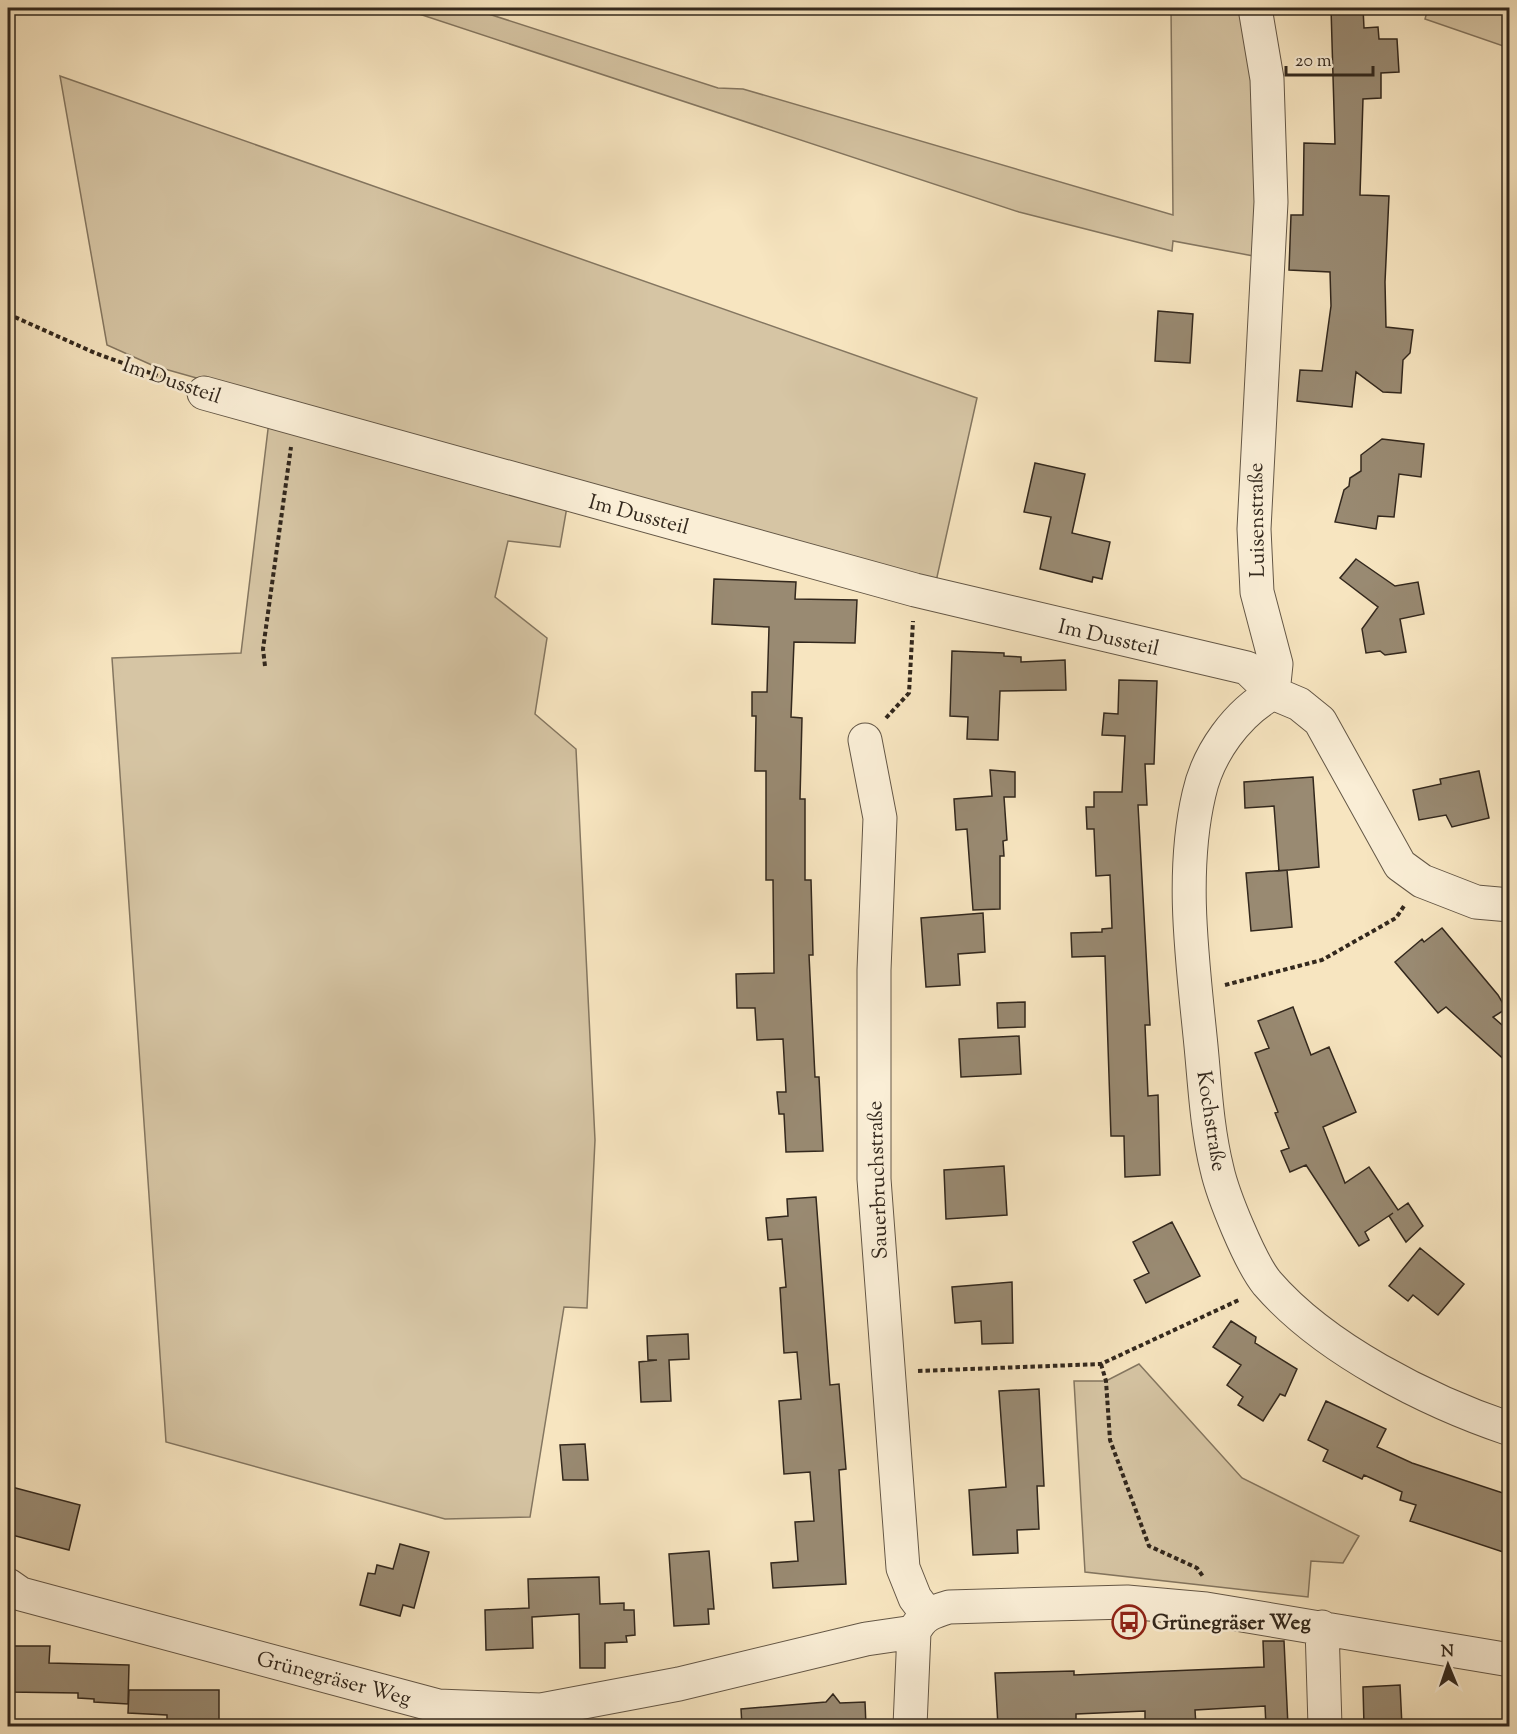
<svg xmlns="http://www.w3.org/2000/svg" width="1517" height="1734" font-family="'Sorts Mill Goudy',serif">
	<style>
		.green { fill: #d6c5a4; stroke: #847660; stroke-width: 1.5 }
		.building { fill: #998a72; stroke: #33281d; stroke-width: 1.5 }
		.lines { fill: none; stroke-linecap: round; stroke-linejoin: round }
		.minor-casing { stroke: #645746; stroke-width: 35 }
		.path { stroke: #33281d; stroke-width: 4; stroke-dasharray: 4.5 3; stroke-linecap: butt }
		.minor { stroke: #faeed6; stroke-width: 33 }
		.labels { text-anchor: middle; stroke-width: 5; stroke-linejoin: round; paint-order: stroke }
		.street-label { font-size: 21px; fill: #33281d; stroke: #faeed6 }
		.poi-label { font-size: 21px; font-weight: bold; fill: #33281d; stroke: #faeed6; text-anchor: start }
	</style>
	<rect width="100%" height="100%" fill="#f7e5c0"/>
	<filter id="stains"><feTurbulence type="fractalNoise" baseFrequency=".00333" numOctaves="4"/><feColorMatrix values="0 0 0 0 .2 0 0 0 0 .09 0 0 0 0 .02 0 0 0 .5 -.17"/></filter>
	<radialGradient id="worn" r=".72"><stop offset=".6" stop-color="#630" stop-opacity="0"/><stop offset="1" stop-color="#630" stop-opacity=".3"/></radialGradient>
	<!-- green -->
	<path class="green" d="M 414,8 L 470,8 L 718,88 L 743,89 L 1173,215 L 1171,8 L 1242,8 L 1256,78 L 1259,257 L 1173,241 L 1172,251 L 1019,212 L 413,12 Z
		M 1428,8 L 1509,8 L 1509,48 L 1425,19 Z
		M 60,76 L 977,398 L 935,586 L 154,366 L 107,345 Z
		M 269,421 L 568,501 L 560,547 L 508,541 L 495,597 L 547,638 L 535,714 L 576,749 L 595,1140 L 587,1308 L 564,1307 L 530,1517 L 445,1519 L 166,1442 L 112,658 L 241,653 Z
		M 1139,1364 L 1242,1478 L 1359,1536 L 1343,1563 L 1311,1561 L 1308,1597 L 1085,1572 L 1074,1381 L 1106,1381 Z"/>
	<!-- building -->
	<path class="building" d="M 1331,8 L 1363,8 L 1364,28 L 1378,27 L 1379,39 L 1397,39 L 1399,72 L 1381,73 L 1381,98 L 1363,99 L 1360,195 L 1389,196 L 1385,282 L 1386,327 L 1413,330 L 1410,353 L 1403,360 L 1401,393 L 1383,392 L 1356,372 L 1352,407 L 1297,401 L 1300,370 L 1322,371 L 1331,306 L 1330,272 L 1289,270 L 1291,215 L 1303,215 L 1304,143 L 1335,144 Z
		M 1158,311 L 1193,314 L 1190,363 L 1155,361 Z
		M 1382,439 L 1424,444 L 1421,477 L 1399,474 L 1394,517 L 1378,516 L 1376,529 L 1335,522 L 1344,490 L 1349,486 L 1350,478 L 1361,471 L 1361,455 Z
		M 1035,463 L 1085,474 L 1072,533 L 1110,542 L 1102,579 L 1093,577 L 1092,582 L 1040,569 L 1051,517 L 1024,512 Z
		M 1356,559 L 1395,586 L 1418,582 L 1424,614 L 1400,619 L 1406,652 L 1385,655 L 1380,651 L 1366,653 L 1362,629 L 1378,607 L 1340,578 Z
		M 714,579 L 796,582 L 795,599 L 857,600 L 855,643 L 794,642 L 791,717 L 802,718 L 800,799 L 805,799 L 805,880 L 811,880 L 813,955 L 809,955 L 815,1077 L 819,1077 L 823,1151 L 786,1152 L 784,1114 L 779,1114 L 777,1092 L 786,1092 L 783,1039 L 757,1040 L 755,1008 L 737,1008 L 736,974 L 774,973 L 773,880 L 766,880 L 766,771 L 755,771 L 756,716 L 752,716 L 752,692 L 767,692 L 769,627 L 712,624 Z
		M 952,651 L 1004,653 L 1004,656 L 1021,657 L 1021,662 L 1065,660 L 1066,690 L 1000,691 L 998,740 L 967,739 L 968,717 L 950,716 Z
		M 1119,680 L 1157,681 L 1154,764 L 1145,764 L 1147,805 L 1138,805 L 1150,1025 L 1145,1025 L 1148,1096 L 1158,1095 L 1160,1175 L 1125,1177 L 1124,1136 L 1111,1136 L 1105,956 L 1072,957 L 1071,933 L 1102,932 L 1102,929 L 1112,928 L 1110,875 L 1096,876 L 1094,829 L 1087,829 L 1086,807 L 1094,807 L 1094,792 L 1122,792 L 1125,736 L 1102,735 L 1104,713 L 1118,714 Z
		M 990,770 L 1015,772 L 1015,797 L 1004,797 L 1007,840 L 1003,841 L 1004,856 L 1000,856 L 1000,909 L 973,910 L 967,829 L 956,830 L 954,799 L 992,796 Z
		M 1479,771 L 1489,818 L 1452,827 L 1446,815 L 1419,820 L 1413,790 L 1441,784 L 1440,779 Z
		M 1313,777 L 1319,867 L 1279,871 L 1274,806 L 1245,808 L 1244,782 Z
		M 1287,870 L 1292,927 L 1251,931 L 1246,873 Z
		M 983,913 L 985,952 L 958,954 L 960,985 L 926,987 L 921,918 Z
		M 1442,928 L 1498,995 L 1506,1009 L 1493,1017 L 1509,1031 L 1509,1064 L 1446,1007 L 1438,1013 L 1395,962 L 1422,939 L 1424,942 Z
		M 1025,1002 L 1025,1027 L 998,1028 L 997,1003 Z
		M 1293,1007 L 1311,1055 L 1329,1047 L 1356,1112 L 1323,1127 L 1345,1183 L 1369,1167 L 1398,1210 L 1408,1203 L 1423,1226 L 1406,1242 L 1389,1216 L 1393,1213 L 1365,1232 L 1369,1240 L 1359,1246 L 1306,1165 L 1290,1172 L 1281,1151 L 1289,1148 L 1275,1113 L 1278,1112 L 1255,1053 L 1269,1048 L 1258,1021 Z
		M 1019,1036 L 1021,1074 L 961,1077 L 959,1039 Z
		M 1004,1166 L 1007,1215 L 946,1219 L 944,1170 Z
		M 816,1197 L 830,1385 L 839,1384 L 846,1469 L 839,1470 L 846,1584 L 773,1588 L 771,1563 L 798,1561 L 795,1522 L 814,1521 L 810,1472 L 784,1474 L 779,1401 L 801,1399 L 797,1352 L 784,1353 L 780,1288 L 786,1287 L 782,1239 L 768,1240 L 766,1218 L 788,1216 L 787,1199 Z
		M 1172,1222 L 1200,1276 L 1146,1303 L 1134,1280 L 1149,1273 L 1133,1242 Z
		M 1420,1248 L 1464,1284 L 1438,1315 L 1413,1295 L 1408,1301 L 1389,1286 Z
		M 1012,1282 L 1013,1343 L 982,1344 L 981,1321 L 955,1323 L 952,1287 Z
		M 1231,1321 L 1256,1337 L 1255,1343 L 1297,1369 L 1285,1396 L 1280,1394 L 1263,1421 L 1238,1405 L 1243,1397 L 1227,1385 L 1241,1365 L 1213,1347 Z
		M 688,1334 L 689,1359 L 669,1360 L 671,1401 L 641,1402 L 639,1362 L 657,1360 L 648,1360 L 647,1336 Z
		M 1039,1389 L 1044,1486 L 1037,1486 L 1039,1529 L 1017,1530 L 1018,1553 L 973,1555 L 969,1490 L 1006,1487 L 999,1391 Z
		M 1326,1401 L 1386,1429 L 1377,1447 L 1412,1463 L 1509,1495 L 1509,1554 L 1410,1521 L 1416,1505 L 1400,1500 L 1402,1492 L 1364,1475 L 1362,1479 L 1323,1461 L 1328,1450 L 1308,1440 Z
		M 585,1444 L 588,1480 L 563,1480 L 560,1445 Z
		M 8,1486 L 80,1505 L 69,1550 L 8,1534 Z
		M 400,1544 L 429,1552 L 414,1608 L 403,1605 L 400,1616 L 360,1605 L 368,1573 L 375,1574 L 377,1565 L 393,1569 Z
		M 709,1551 L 714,1609 L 708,1609 L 709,1624 L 674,1626 L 669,1554 Z
		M 599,1577 L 600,1604 L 624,1603 L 624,1610 L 634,1610 L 635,1635 L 626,1636 L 627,1642 L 605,1643 L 605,1668 L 580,1668 L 579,1614 L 532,1617 L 533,1648 L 486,1650 L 485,1610 L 529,1608 L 528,1579 Z
		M 1263,1641 L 1284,1641 L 1288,1726 L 1266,1726 L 1265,1706 L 1195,1710 L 1196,1726 L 1145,1726 L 1145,1711 L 1076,1714 L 1076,1726 L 998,1726 L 995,1673 L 1074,1671 L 1074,1675 L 1264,1667 Z
		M 8,1646 L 50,1646 L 49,1663 L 129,1665 L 128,1704 L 94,1702 L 94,1699 L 78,1698 L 78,1693 L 8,1692 Z
		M 1400,1685 L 1402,1726 L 1364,1726 L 1363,1687 Z
		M 129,1690 L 219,1690 L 219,1726 L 167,1726 L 167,1715 L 128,1713 Z
		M 833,1694 L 840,1703 L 865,1702 L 866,1726 L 742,1726 L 741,1709 L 826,1702 Z"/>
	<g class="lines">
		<defs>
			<path id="minor" d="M 1255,8 L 1267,79 L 1271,202 L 1254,529 L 1257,592 L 1276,664 L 1273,693
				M 204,393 L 915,590 L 1247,668 L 1273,693 L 1299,704 L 1320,721 L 1400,865 L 1422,881 L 1476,902 L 1510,905
				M 1273,693 C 1237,713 1208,753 1199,794 C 1180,875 1193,964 1201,1046 C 1205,1087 1207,1129 1217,1169 C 1223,1196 1250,1262 1267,1283 C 1324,1349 1427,1401 1510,1429
				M 865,740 L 880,818 L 874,970 L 874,1179 L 903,1568 L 915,1598 L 927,1614
				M 8,1585 L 21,1594 L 438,1706 L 541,1710 L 679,1684 L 866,1639 L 914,1632
				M 1322,1627 L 1325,1726
				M 910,1726 L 914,1632 C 922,1615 932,1612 949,1607 L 1127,1602 L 1206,1609 L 1510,1660"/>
		</defs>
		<!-- minor casing -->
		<use href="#minor" class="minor-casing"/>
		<!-- path -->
		<path class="path" d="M 8,314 L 95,353 L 175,382
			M 265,666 L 263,649 L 291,447
			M 886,718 L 909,693 L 913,621
			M 1225,985 L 1322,960 L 1396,918 L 1404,906
			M 1101,1364 L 1106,1381 L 1110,1440 L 1149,1546 L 1197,1568 L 1204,1578
			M 918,1371 L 1101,1364 L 1241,1299"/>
		<!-- minor -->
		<use href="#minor" class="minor"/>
	</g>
	<!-- icons -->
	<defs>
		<symbol id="bus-ring" viewBox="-11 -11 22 22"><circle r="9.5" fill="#faeed6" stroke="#8f2418" stroke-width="1.5"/><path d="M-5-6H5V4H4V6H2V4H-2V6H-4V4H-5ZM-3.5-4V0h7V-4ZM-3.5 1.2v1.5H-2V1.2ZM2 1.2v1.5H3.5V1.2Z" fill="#8f2418"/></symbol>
	</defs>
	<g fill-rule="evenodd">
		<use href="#bus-ring" x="1110" y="1603" width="38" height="38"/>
	</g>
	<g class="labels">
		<!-- street labels -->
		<g class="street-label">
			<text transform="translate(172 380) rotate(19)" y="7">Im Dussteil</text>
			<text transform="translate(639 514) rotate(15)" y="7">Im Dussteil</text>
			<text transform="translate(1256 520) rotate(-91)" y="7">Luisenstraße</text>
			<text transform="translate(1109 637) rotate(13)" y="7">Im Dussteil</text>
			<text transform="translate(1212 1121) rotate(81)" y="7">Kochstraße</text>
			<text transform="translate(877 1180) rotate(-92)" y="7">Sauerbruchstraße</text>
			<text transform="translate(334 1678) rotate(15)" y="7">Grünegräser Weg</text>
		</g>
		<!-- poi labels -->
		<g class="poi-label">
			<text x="1152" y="1629">Grünegräser Weg</text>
		</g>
	</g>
	<!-- margin -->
	<rect width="1517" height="1734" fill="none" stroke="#f7e5c0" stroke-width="30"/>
	<rect x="9" y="9" width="1499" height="1716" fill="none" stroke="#33281d" stroke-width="3"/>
	<rect x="15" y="15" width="1487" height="1704" fill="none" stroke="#33281d" stroke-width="1.5"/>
	<!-- north arrow -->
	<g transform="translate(1448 1665) rotate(358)" stroke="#faeed6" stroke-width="4.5" paint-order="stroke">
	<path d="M0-4.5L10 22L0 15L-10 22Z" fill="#33281d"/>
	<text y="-9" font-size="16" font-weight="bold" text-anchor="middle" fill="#33281d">N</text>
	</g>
	<!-- scale -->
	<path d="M1286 66v9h87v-9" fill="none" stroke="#33281d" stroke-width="3"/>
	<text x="1295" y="66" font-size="18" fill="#33281d" stroke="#faeed6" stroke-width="4.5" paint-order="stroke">20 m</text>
	<rect width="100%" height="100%" filter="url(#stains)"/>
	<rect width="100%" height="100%" fill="url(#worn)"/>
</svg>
